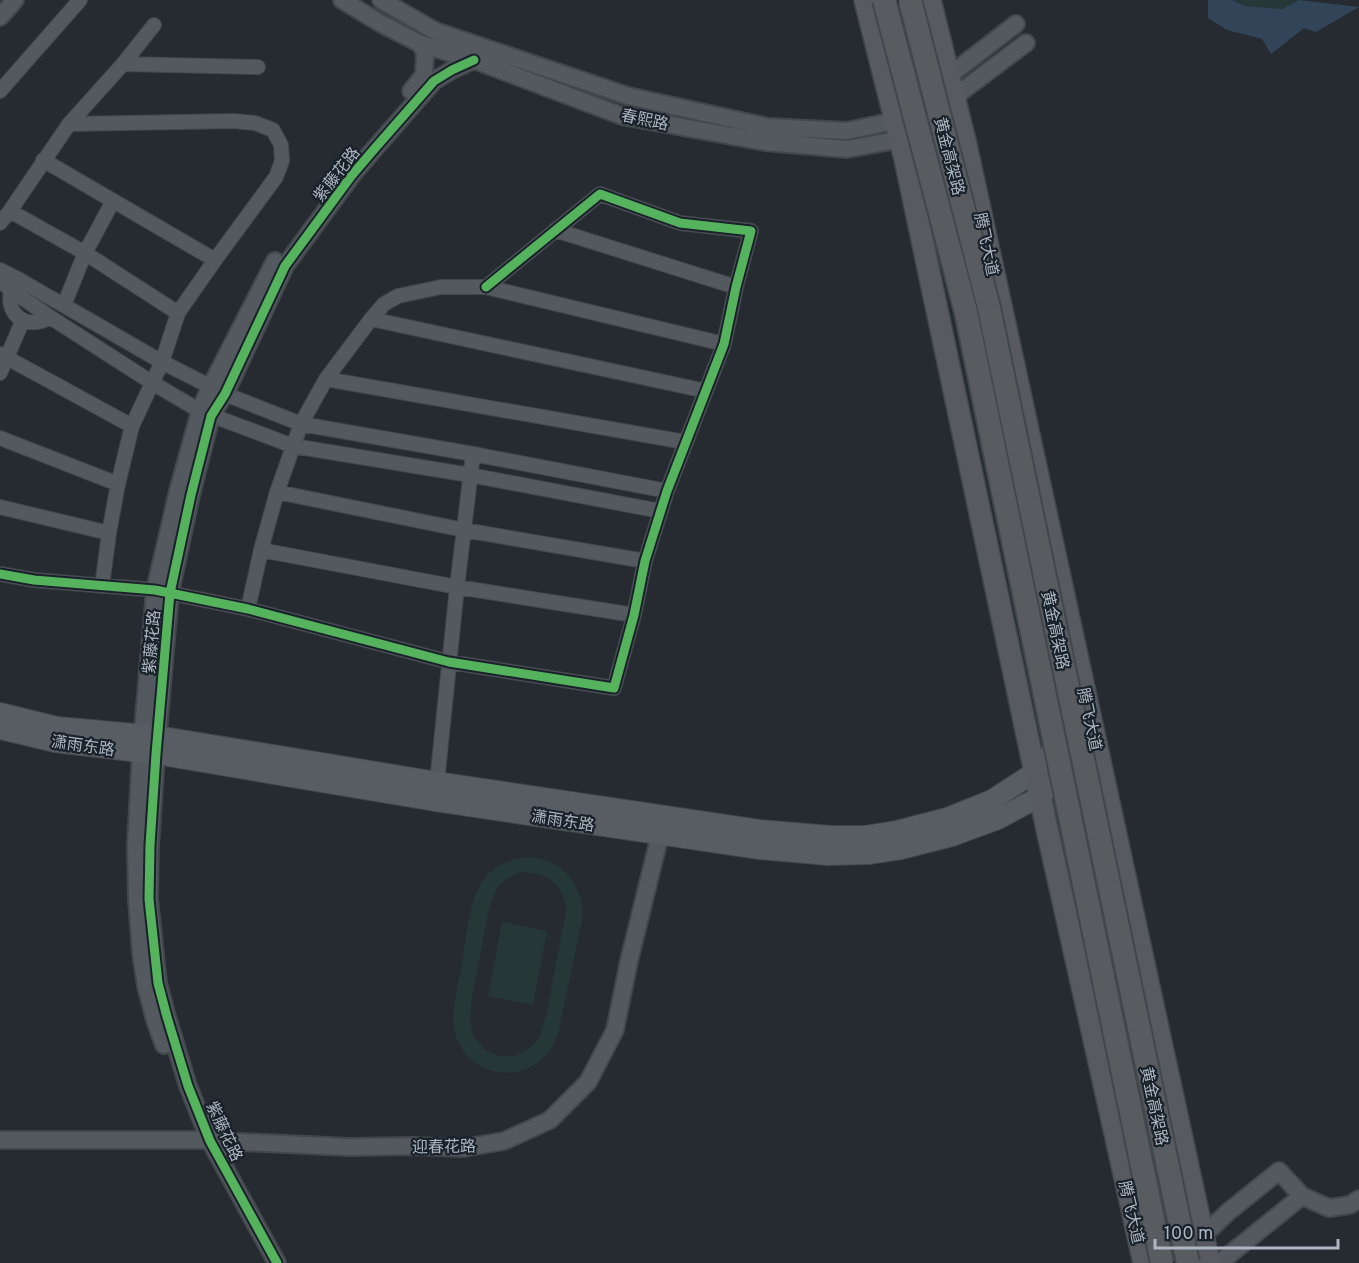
<svg xmlns="http://www.w3.org/2000/svg" width="1359" height="1263" font-family="Overpass,'Noto Sans SC',sans-serif">
	<style>
		.green { fill: #253737; fill-rule: evenodd }
		.water { fill: #324558 }
		.lines { fill: none; stroke-linecap: round; stroke-linejoin: round }
		.minor-casing { stroke: #42474b; stroke-width: 16 }
		.tertiary-casing { stroke: #42474b; stroke-width: 20 }
		.secondary-casing { stroke: #42474b; stroke-width: 22 }
		.primary-casing { stroke: #41474d; stroke-width: 24 }
		.minor { stroke: #54585f; stroke-width: 14 }
		.tertiary { stroke: #54585f; stroke-width: 16 }
		.secondary { stroke: #585d64; stroke-width: 20 }
		.primary { stroke: #575b61; stroke-width: 21 }
		.trunk-bridge-casing { stroke: #41474c; stroke-width: 26; stroke-linecap: butt }
		.trunk-bridge { stroke: #585c60; stroke-width: 22 }
		.cycleway-casing { stroke: #19212a; stroke-width: 13 }
		.cycleway { stroke: #56b35d; stroke-width: 9 }
		.labels { text-anchor: middle; stroke-width: 4.5; stroke-linejoin: round; paint-order: stroke }
		.street-label { font-size: 16px; fill: #adb7c3; stroke: #19212a }
	</style>
	<rect width="100%" height="100%" fill="#252b30"/>
	<!-- green -->
	<path class="green" d="M 1232,0 L 1299,0 L 1282,9 L 1245,6 Z
		M 528,857 C 564,859 585,885 582,921 L 558,1034 C 554,1043 551,1051 544,1057 C 517,1084 470,1075 457,1039 C 454,1032 453,1025 453,1017 C 454,999 459,980 462,963 C 466,940 469,902 481,883 C 492,866 509,859 528,857 ZM 523,872 C 547,872 565,886 566,911 L 546,1016 L 539,1038 L 529,1049 L 515,1056 L 500,1056 L 485,1050 L 474,1037 L 470,1022 L 471,1004 L 488,913 L 493,897 L 501,883 L 515,874 Z
		M 502,922 L 547,931 L 533,1005 L 488,996 Z"/>
	<!-- water -->
	<path class="water" d="M 1208,0 L 1232,0 L 1245,6 L 1282,9 L 1299,0 L 1359,7 L 1316,32 L 1304,28 L 1271,54 L 1262,39 L 1227,30 L 1208,18 Z"/>
	<g class="lines">
		<defs>
			<path id="minor" d="M 123,64 L 258,67
				M 0,91 L 80,0
				M 69,124 L 234,121 L 255,123 L 273,130 L 281,145 L 282,161 L 276,177 L 215,260 L 178,313 L 162,362 L 132,426 L 118,484 L 109,533 L 102,586
				M 43,160 L 215,260
				M 10,211 L 85,253 L 178,313
				M 0,223 L 10,211 L 69,124 L 123,64 L 154,25
				M 555,230 L 736,287
				M 0,270 L 18,279 L 162,362 L 225,394 L 301,424 L 473,454 L 667,491
				M 0,281 L 11,290 L 50,317 L 151,382 L 200,411 L 293,446 L 470,475 L 660,511
				M 11,290 C 5,316 28,331 50,317
				M 64,305 L 85,253 L 113,201
				M 371,319 L 706,391
				M 0,354 L 132,426
				M 0,373 L 23,320
				M 326,379 L 685,442
				M 0,438 L 118,484
				M 277,492 L 464,530 L 645,561
				M 0,507 L 109,533
				M 261,550 L 457,587 L 634,615
				M 0,574 L 34,580 L 155,590 L 248,609 L 449,662 L 614,688 L 634,615 L 645,561 L 667,491 L 724,344 L 736,287 L 751,231 L 680,223 L 600,194 L 486,287
				M 248,609 L 261,550 L 277,492 L 301,424 L 326,379 L 371,319 L 384,304 L 398,296 L 441,287 L 486,287 L 724,344
				M 437,782 L 457,587 L 473,454"/>
			<path id="tertiary" d="M 342,0 L 380,23 L 421,44 L 474,60 L 622,116 L 765,142 L 847,149 L 897,140 L 1026,43
				M 381,0 L 435,31 L 628,96 L 768,127 L 847,131 L 889,122 L 1016,24
				M 0,17 L 15,0
				M 411,91 L 424,75 L 425,54 L 421,44
				M 164,1045 L 155,1020 L 146,986 L 141,953 L 137,899 L 136,844 L 141,753 L 155,590 L 178,491 L 200,411 L 210,388 L 275,261
				M 0,1140 L 199,1140 L 349,1147 L 414,1146 L 463,1148 L 504,1141 L 550,1120 L 588,1082 L 615,1030 L 629,961 L 660,835 L 661,822
				M 1203,1236 L 1228,1212 L 1279,1171 L 1302,1196 L 1329,1208 L 1350,1205 L 1359,1199
				M 277,1263 L 210,1141 L 188,1086 L 167,1017 L 158,983 L 149,899 L 150,845 L 156,754 L 170,593 L 191,495 L 211,416 L 225,394 L 285,266 L 352,175 L 376,147 L 434,81 L 452,70 L 474,60
				M 1219,1263 L 1302,1196"/>
			<path id="secondary" d="M 0,713 L 57,727 L 157,736 L 437,782 L 759,830 L 831,836 L 865,836 L 897,831 L 947,818 L 992,800 L 1035,772 L 1083,715
				M 0,729 L 55,742 L 156,754 L 441,802 L 760,849 L 828,855 L 868,854 L 901,849 L 952,836 L 998,819 L 1041,796 L 1089,742"/>
			<path id="primary" d="M 865,0 L 905,159 L 1047,829 L 1144,1263
				M 930,0 L 966,145 L 1209,1263"/>
		</defs>
		<!-- minor casing -->
		<use href="#minor" class="minor-casing"/>
		<!-- tertiary casing -->
		<use href="#tertiary" class="tertiary-casing"/>
		<!-- secondary casing -->
		<use href="#secondary" class="secondary-casing"/>
		<!-- primary casing -->
		<use href="#primary" class="primary-casing"/>
		<!-- minor -->
		<use href="#minor" class="minor"/>
		<!-- tertiary -->
		<use href="#tertiary" class="tertiary"/>
		<!-- secondary -->
		<use href="#secondary" class="secondary"/>
		<!-- primary -->
		<use href="#primary" class="primary"/>
		<defs>
			<path id="trunk-bridge" d="M 884,0 L 966,312 L 1162,1263
				M 910,0 L 989,308 L 1188,1263"/>
		</defs>
		<!-- trunk-bridge casing -->
		<use href="#trunk-bridge" class="trunk-bridge-casing"/>
		<!-- trunk-bridge -->
		<use href="#trunk-bridge" class="trunk-bridge"/>
		<defs>
			<path id="cycleway" d="M 0,574 L 34,580 L 155,590 L 248,609 L 449,662 L 614,688 L 634,615 L 645,561 L 667,491 L 724,344 L 736,287 L 751,231 L 680,223 L 600,194 L 486,287
				M 277,1263 L 210,1141 L 188,1086 L 167,1017 L 158,983 L 149,899 L 150,845 L 156,754 L 170,593 L 191,495 L 211,416 L 225,394 L 285,266 L 352,175 L 376,147 L 434,81 L 452,70 L 474,60"/>
		</defs>
		<!-- cycleway casing -->
		<use href="#cycleway" class="cycleway-casing"/>
		<!-- cycleway -->
		<use href="#cycleway" class="cycleway"/>
	</g>
	<g class="labels">
		<!-- street labels -->
		<g class="street-label">
			<text transform="translate(645 119) rotate(12)" y="6">春熙路</text>
			<text transform="translate(950 156) rotate(76)" y="6">黄金高架路</text>
			<text transform="translate(336 174) rotate(-52)" y="6">紫藤花路</text>
			<text transform="translate(987 244) rotate(78)" y="6">腾飞大道</text>
			<text transform="translate(1056 630) rotate(78)" y="6">黄金高架路</text>
			<text transform="translate(151 642) rotate(-85)" y="6">紫藤花路</text>
			<text transform="translate(1090 719) rotate(78)" y="6">腾飞大道</text>
			<text transform="translate(83 745) rotate(8)" y="6">潇雨东路</text>
			<text transform="translate(563 820) rotate(9)" y="6">潇雨东路</text>
			<text transform="translate(1155 1106) rotate(78)" y="6">黄金高架路</text>
			<text transform="translate(225 1131) rotate(65)" y="6">紫藤花路</text>
			<text transform="translate(444 1146) rotate(-1)" y="6">迎春花路</text>
			<text transform="translate(1132 1212) rotate(77)" y="6">腾飞大道</text>
		</g>
	</g>
	<!-- scale -->
	<path d="M1155 1239v9h183v-9" fill="none" stroke="#adb7c3" stroke-width="3"/>
	<text x="1164" y="1239" font-size="18" fill="#adb7c3" stroke="#19212a" stroke-width="4.5" paint-order="stroke">100 m</text>
</svg>
